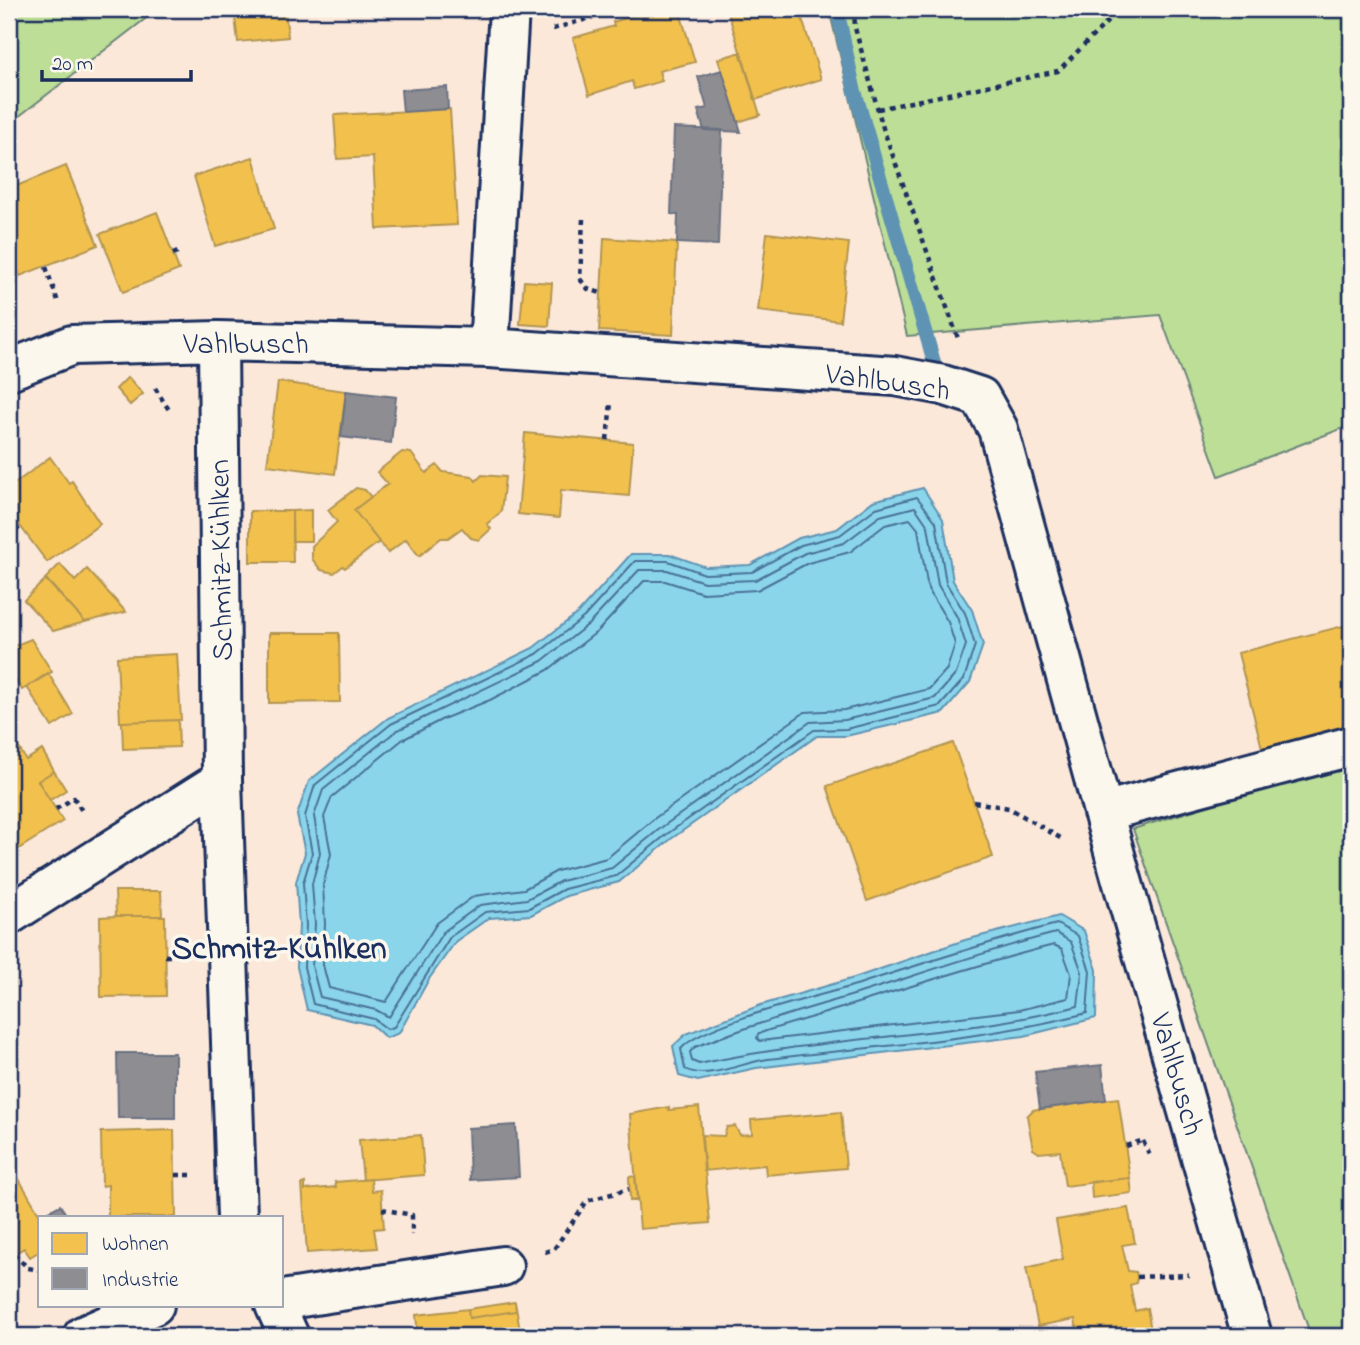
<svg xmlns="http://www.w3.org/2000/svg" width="1360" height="1345" font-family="'Indie Flower',sans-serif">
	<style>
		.green { fill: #bcde97; stroke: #6c867a; stroke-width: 2 }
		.water { fill: #8bd5eb; stroke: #5e93b3; stroke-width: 2 }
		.homes { fill: #f2c14e; stroke: #b29553; stroke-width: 2 }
		.industry { fill: #8d8d92; stroke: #6b7182; stroke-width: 2 }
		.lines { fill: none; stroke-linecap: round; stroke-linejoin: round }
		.shore { stroke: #487196; stroke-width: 2 }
		.stream { stroke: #5e93b3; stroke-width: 14 }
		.minor-casing { stroke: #1b2f5e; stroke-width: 44 }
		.path { stroke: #1b2f5e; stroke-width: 4.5; stroke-dasharray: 5 5; stroke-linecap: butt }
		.minor { stroke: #fbf7ec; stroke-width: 38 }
		.labels { text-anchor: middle; stroke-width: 7; stroke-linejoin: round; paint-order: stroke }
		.street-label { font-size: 30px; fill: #1b2f5e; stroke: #fbf7ec }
		.neighbourhood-label { font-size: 32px; font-weight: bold; fill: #1b2f5e; stroke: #fbf7ec }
	</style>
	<rect width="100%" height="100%" fill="#fbe8d9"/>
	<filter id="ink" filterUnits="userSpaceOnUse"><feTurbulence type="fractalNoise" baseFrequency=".0143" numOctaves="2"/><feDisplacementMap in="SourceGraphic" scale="14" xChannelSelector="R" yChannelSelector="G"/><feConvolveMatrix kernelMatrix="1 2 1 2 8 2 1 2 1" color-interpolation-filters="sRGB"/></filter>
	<g filter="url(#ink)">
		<!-- green -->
		<path class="green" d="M 9,9 L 158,9 L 9,124 Z
			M 829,9 L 1351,9 L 1351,425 L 1219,476 L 1160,315 L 907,336 Z
			M 1351,761 L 1351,1336 L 1311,1336 L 1133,829 Z"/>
		<!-- water -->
		<path class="water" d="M 923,488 L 943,519 L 953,581 L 972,610 L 983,645 L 970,682 L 943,713 L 846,736 L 817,736 L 671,839 L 619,882 L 566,896 L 531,915 L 489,918 L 456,941 L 429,979 L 399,1033 L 386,1038 L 372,1025 L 307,1010 L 297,967 L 299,925 L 296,882 L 305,853 L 297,815 L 309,781 L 388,718 L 533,648 L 579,612 L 631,554 L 669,554 L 706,567 L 750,565 L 799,538 L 837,529 L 873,501 Z
			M 1059,916 L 1084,931 L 1097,970 L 1096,1018 L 1024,1036 L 756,1068 L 698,1081 L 679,1076 L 673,1046 L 686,1034 L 761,1005 L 854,978 L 965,940 Z"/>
		<!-- homes -->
		<path class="homes" d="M 234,9 L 285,9 L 288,37 L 238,42 Z
			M 667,9 L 679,9 L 695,62 L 659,71 L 662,81 L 634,89 L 632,81 L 589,95 L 573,38 L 614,26 L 613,22 L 642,13 L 643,16 Z
			M 727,9 L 799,9 L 821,79 L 755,100 Z
			M 741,52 L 760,115 L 738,122 L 718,59 Z
			M 450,109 L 457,225 L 377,229 L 373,157 L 337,159 L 334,115 Z
			M 253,157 L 274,229 L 215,246 L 194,176 Z
			M 66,166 L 98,245 L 20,276 L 9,248 L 9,189 Z
			M 157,212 L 179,270 L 123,292 L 100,234 Z
			M 767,233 L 849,243 L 840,321 L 758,311 Z
			M 604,238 L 677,243 L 673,335 L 599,331 Z
			M 524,281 L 552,283 L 549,326 L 520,324 Z
			M 128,377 L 143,394 L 130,405 L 116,389 Z
			M 278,382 L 346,391 L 335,474 L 267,465 Z
			M 525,433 L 633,443 L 629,496 L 561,490 L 559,518 L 518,514 Z
			M 402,452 L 411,453 L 426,473 L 437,465 L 443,472 L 472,476 L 476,481 L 482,475 L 505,477 L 501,512 L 487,524 L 491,529 L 479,540 L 471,538 L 462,528 L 448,538 L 441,538 L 419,556 L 406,539 L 388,553 L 354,510 L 388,484 L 377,472 Z
			M 50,457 L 69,483 L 72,481 L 100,524 L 47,562 L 9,511 L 9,488 Z
			M 356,488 L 365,490 L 371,497 L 354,510 L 379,542 L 345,568 L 343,566 L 334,573 L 321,570 L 312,559 L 312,546 L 337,522 L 328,510 Z
			M 311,510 L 311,541 L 292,541 L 292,511 Z
			M 250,511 L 292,511 L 293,562 L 250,562 Z
			M 60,564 L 75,581 L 87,569 L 126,612 L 85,622 L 45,579 Z
			M 46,579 L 85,622 L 53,631 L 24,600 Z
			M 1351,624 L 1351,726 L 1262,748 L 1238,653 Z
			M 269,633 L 339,633 L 340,702 L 269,703 Z
			M 31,639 L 52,672 L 22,690 L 9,670 L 9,648 Z
			M 177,654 L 181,720 L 120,722 L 117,657 Z
			M 48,673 L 73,714 L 52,727 L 27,687 Z
			M 178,720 L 179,747 L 123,749 L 122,722 Z
			M 9,731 L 26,760 L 42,750 L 54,771 L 38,781 L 63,821 L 9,855 Z
			M 953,743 L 993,857 L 867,901 L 827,786 Z
			M 54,771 L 66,790 L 50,800 L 38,781 Z
			M 115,891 L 161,891 L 162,916 L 116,916 Z
			M 116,916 L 165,916 L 166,996 L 101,997 L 100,917 Z
			M 1118,1098 L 1130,1178 L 1065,1186 L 1060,1151 L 1039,1153 L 1033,1149 L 1027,1116 L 1033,1110 L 1054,1106 Z
			M 669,1107 L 669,1110 L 699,1107 L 710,1223 L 640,1229 L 630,1114 Z
			M 841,1112 L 846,1168 L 766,1175 L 765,1165 L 704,1171 L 701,1135 L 724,1136 L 727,1127 L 735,1126 L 740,1135 L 752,1134 L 751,1120 Z
			M 174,1130 L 176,1217 L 108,1217 L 108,1185 L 102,1186 L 101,1132 Z
			M 421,1135 L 424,1175 L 363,1180 L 359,1140 Z
			M 12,1167 L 41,1217 L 40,1251 L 30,1257 L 24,1248 L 9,1257 L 9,1169 Z
			M 635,1176 L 637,1200 L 630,1201 L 629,1177 Z
			M 1130,1178 L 1132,1193 L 1092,1198 L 1091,1182 Z
			M 371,1179 L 372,1191 L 381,1190 L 384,1228 L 374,1229 L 377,1248 L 307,1253 L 302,1184 L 305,1183 L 305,1190 L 336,1187 L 335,1182 Z
			M 1128,1208 L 1135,1243 L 1122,1245 L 1128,1271 L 1136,1272 L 1137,1277 L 1136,1283 L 1130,1285 L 1135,1311 L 1147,1308 L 1152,1336 L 1078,1336 L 1075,1319 L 1038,1326 L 1026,1268 L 1063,1259 L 1056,1220 Z
			M 515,1302 L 521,1336 L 418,1336 L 416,1315 L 468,1309 L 469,1318 L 516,1311 Z
			M 515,1302 L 516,1311 L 469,1318 L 468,1309 Z"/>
		<!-- industry -->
		<path class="industry" d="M 722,70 L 738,122 L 741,132 L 704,130 L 698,110 L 707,108 L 698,77 Z
			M 447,87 L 448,109 L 403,112 L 401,90 Z
			M 674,128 L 722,130 L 718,245 L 677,243 L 678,215 L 671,214 Z
			M 346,391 L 396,397 L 391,443 L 341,437 Z
			M 117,1053 L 175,1053 L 175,1118 L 118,1118 Z
			M 1102,1065 L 1106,1100 L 1040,1109 L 1035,1072 Z
			M 516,1125 L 519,1177 L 470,1180 L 468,1128 Z
			M 60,1205 L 68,1217 L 41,1217 L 40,1216 Z"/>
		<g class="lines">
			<!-- shore -->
			<path class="shore" d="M 917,497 L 936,522 L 946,583 L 965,613 L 975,645 L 964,679 L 940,706 L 846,729 L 814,730 L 667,834 L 616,876 L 564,889 L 529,908 L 485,912 L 450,937 L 394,1027 L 387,1029 L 374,1019 L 313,1004 L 304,967 L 306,925 L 303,883 L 312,853 L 305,816 L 315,785 L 391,724 L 537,654 L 584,617 L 635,561 L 668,561 L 705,574 L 752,572 L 801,545 L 840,535 L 876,508 Z
				M 915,507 L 928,526 L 938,585 L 957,617 L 966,645 L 956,674 L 935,698 L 845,720 L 810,722 L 662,827 L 612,868 L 561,881 L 527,899 L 480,905 L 443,932 L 389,1017 L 376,1010 L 320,997 L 312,966 L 315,924 L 312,884 L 320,853 L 314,816 L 323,790 L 396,731 L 542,661 L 590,623 L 639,570 L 667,570 L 704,582 L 755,580 L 805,553 L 844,543 L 880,516 Z
				M 910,519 L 918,529 L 928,589 L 948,622 L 955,644 L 947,669 L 929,689 L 844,710 L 805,712 L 655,818 L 607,858 L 557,871 L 524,889 L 474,896 L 437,923 L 386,1002 L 329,988 L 323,965 L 325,924 L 323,885 L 331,854 L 324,817 L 332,797 L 402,740 L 443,719 L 490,700 L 548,670 L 598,631 L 644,581 L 665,581 L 703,593 L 757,590 L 808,563 L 850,552 L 885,525 Z
				M 1057,924 L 1078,936 L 1090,971 L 1087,1013 C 983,1040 874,1046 768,1059 C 744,1062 706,1081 685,1069 L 681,1049 C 702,1023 820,996 856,985 C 924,963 987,942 1057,924 Z
				M 1056,933 L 1071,942 L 1082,972 L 1078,1006 C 954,1038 824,1036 699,1064 L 692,1061 L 690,1052 L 695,1047 C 748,1026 802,1010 857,994 C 923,973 988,950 1056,933 Z
				M 1054,945 L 1062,949 L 1071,974 L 1068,998 L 1019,1010 L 760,1041 L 757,1038 L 758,1034 L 769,1030 C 865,1002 958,969 1054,945 Z"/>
			<!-- stream -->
			<path class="stream" d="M 837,9 L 854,88 L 934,362"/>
			<defs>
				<path id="minor" d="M 218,341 L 222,780 L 237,1217
					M 489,348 L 509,9
					M 9,370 L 72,345 L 218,341 L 489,348 L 895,376 L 943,385 L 980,397 L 998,429 L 1120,873 L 1252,1336
					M 1103,812 L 1351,746
					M 9,915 L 222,780
					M 282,1300 L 503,1266
					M 275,1305 L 289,1336
					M 83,1336 L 154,1305"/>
			</defs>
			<!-- minor casing -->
			<use href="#minor" class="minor-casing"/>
			<!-- path -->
			<path class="path" d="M 854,9 L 855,28 L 883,128 L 959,341
				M 553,29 L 621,9
				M 878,109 L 1058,71 L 1118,11 L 1157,9
				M 583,219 L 580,279 L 588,289 L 601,293
				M 173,254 L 182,250
				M 46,267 L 58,302
				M 155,388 L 171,413
				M 607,440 L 611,403
				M 9,524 L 14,531 L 21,527
				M 974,802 L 1009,808 L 1062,839
				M 56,809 L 74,798 L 84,814
				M 165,956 L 182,956
				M 1143,1141 L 1151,1158
				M 1126,1146 L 1144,1140
				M 176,1175 L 191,1175
				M 382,1209 L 412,1215 L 412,1235
				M 545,1252 L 554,1249 L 587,1201 L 629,1189
				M 14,1254 L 28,1268 L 40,1270
				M 1137,1277 L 1189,1275"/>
			<!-- minor -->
			<use href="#minor" class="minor"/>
		</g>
	</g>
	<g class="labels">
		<!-- street labels -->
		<g class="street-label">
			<text x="246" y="353">Vahlbusch</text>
			<text transform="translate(888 381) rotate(8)" y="10">Vahlbusch</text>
			<text transform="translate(220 560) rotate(-91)" y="10">Schmitz-Kühlken</text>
			<text transform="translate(1178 1074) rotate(74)" y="10">Vahlbusch</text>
		</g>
		<!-- neighbourhood labels -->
		<g class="neighbourhood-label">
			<text x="279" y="958">Schmitz-Kühlken</text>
		</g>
	</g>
	<!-- margin -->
	<rect width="1360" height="1345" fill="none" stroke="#fbf7ec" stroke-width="35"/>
	<rect x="18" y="18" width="1325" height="1310" fill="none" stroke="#1b2f5e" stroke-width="2.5" filter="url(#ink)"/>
	<!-- legend -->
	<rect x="38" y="1216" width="245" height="91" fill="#fbf7ec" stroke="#a1a7b3" stroke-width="2"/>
	<rect x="52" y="1233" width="35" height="21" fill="#f2c14e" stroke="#a1a7b3" stroke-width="2"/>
	<text x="102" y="1250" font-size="21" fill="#1b2f5e">Wohnen</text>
	<rect x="52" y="1268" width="35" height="21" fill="#8d8d92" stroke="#a1a7b3" stroke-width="2"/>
	<text x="102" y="1286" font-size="21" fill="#1b2f5e">Industrie</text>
	<!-- scale -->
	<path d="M42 70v10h149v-10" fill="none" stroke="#1b2f5e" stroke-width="3.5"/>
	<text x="52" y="70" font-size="21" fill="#1b2f5e" stroke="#fbf7ec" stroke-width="5" paint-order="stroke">20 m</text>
</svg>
